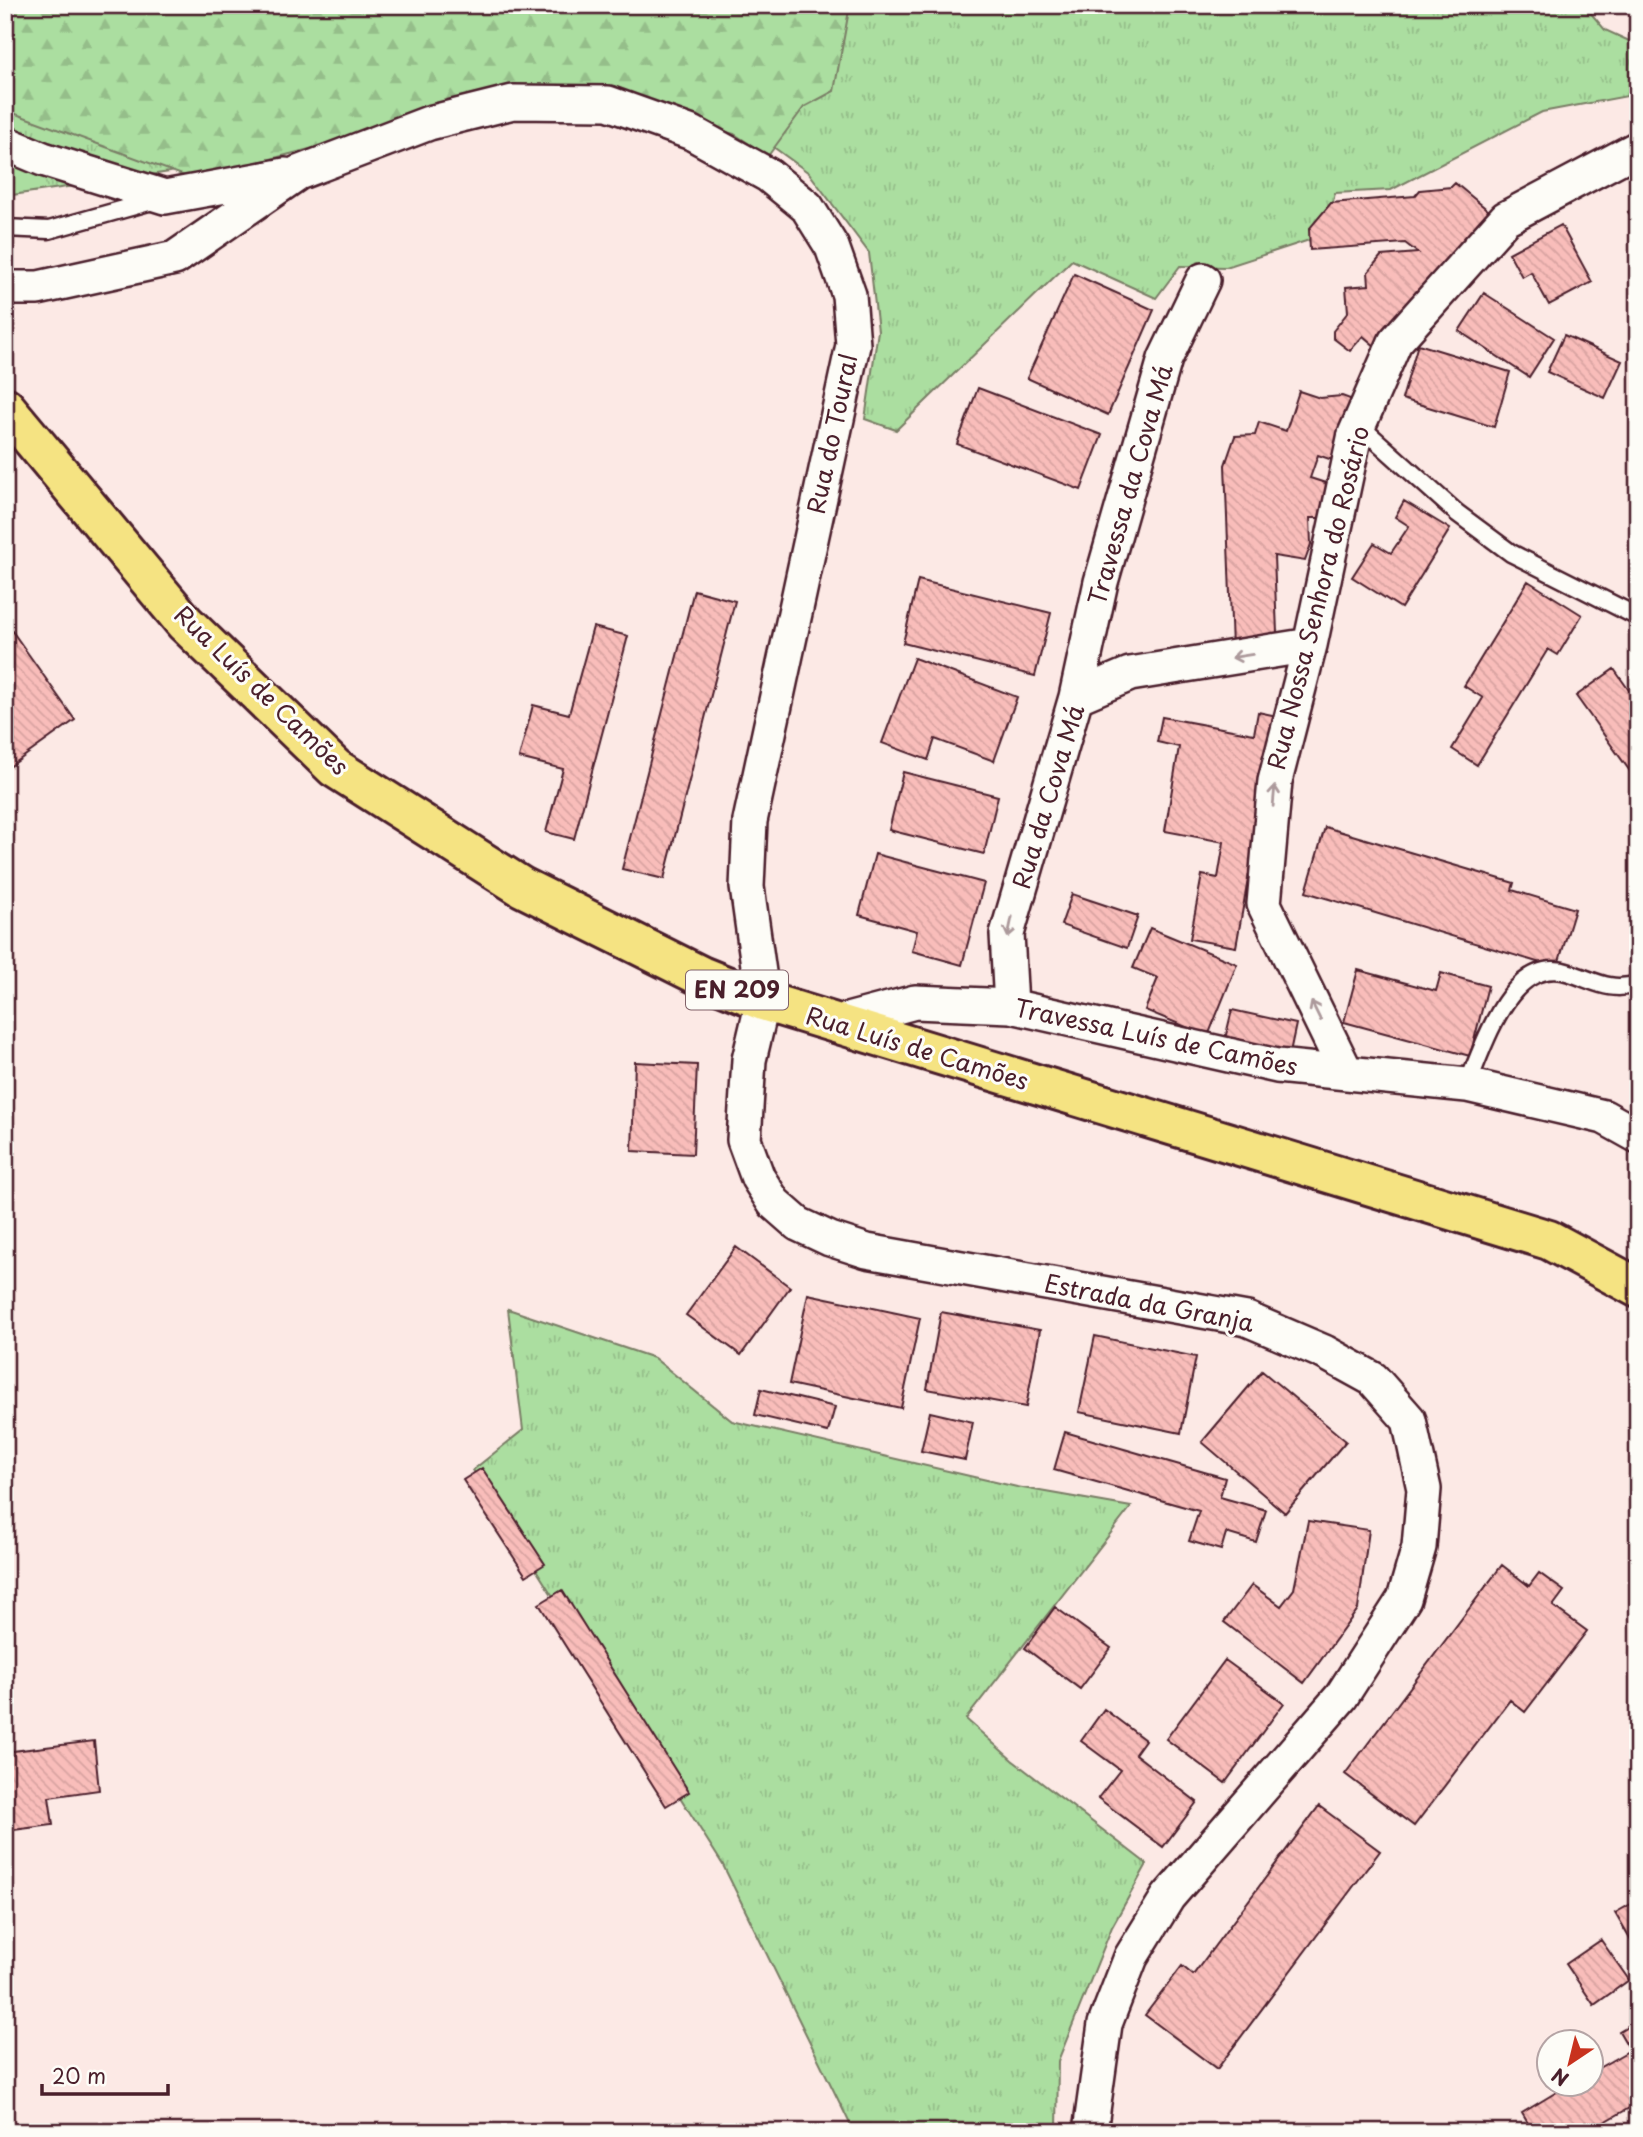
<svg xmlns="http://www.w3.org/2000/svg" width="1643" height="2137" font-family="'Playpen Sans',sans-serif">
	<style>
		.grass { fill: url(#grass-tufts); stroke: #7a7e66; stroke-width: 2 }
		.forest { fill: url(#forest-firs); stroke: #7a7e66; stroke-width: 2 }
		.building { fill: url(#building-back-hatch); stroke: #4a1f2b; stroke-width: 2 }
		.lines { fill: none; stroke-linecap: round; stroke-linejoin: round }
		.service-casing { stroke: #4a1f2b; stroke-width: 21 }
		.minor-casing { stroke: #4a1f2b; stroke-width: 38 }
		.primary-casing { stroke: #4a1f2b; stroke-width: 44 }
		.service { stroke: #fdfcf7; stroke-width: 16 }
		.minor { stroke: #fdfcf7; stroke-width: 33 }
		.primary { stroke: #f5e382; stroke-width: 38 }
		.oneway { stroke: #ac999b }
		.labels { text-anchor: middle; stroke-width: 6; stroke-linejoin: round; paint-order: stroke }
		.shield { fill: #fdfcf7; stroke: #806168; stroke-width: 2 }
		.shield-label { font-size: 23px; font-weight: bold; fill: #4a1f2b }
		.street-label { font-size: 24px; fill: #4a1f2b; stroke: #fdfcf7 }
	</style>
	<defs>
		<pattern id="grass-tufts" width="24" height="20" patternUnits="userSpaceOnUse" patternTransform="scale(1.75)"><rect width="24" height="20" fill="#abdea0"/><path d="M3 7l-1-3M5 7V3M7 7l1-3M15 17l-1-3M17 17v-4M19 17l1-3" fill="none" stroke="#95be8a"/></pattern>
		<pattern id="forest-firs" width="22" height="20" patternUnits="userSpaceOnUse" patternTransform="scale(1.75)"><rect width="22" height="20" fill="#abdea0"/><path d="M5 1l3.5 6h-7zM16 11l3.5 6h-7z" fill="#95be8a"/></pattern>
		<pattern id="building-back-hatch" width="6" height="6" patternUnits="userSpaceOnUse" patternTransform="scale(1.75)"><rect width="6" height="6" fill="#f9bdba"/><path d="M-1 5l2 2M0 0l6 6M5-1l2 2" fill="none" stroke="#d7a2a0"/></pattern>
	</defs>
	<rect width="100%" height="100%" fill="#fce9e5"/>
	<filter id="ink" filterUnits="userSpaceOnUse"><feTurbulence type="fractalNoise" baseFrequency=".0143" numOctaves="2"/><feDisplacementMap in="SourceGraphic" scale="14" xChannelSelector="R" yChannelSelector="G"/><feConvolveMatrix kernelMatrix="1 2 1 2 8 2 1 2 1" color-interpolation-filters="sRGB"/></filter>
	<g filter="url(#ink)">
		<!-- grass -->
		<path class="grass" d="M 5,5 L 1584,5 L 1605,30 L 1638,45 L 1638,94 L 1542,112 L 1391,190 L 1335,193 L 1325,235 L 1226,267 L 1180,266 L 1156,298 L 1072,260 L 896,430 L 865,419 L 878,331 L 869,253 L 809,173 L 739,122 L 666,91 L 239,155 L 170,172 L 5,196 Z
			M 508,1309 L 654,1358 L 732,1421 L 1017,1487 L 1131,1507 L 966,1719 L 1012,1760 L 1147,1864 L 1112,1927 L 1058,2061 L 1057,2132 L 854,2132 L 723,1865 L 473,1470 L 523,1430 Z"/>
		<!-- forest -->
		<path class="forest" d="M 5,5 L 850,5 L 834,91 L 804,107 L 768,156 L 734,134 L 555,86 L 193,179 L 5,110 Z"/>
		<!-- building -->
		<path class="building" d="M 1455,183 L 1495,216 L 1383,353 L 1363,336 L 1350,351 L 1333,338 L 1333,331 L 1348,312 L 1346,287 L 1369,285 L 1368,272 L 1381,256 L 1418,253 L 1405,243 L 1310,250 L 1309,229 L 1331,203 L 1415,196 L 1420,190 L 1451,187 Z
			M 1638,204 L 1638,225 L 1628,212 Z
			M 1561,225 L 1592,282 L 1549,305 L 1531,272 L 1522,277 L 1509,253 Z
			M 1074,274 L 1154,310 L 1108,415 L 1027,378 Z
			M 1484,293 L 1554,338 L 1529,377 L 1459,331 Z
			M 1564,335 L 1622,361 L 1605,398 L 1547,372 Z
			M 1418,344 L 1510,372 L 1494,427 L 1402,399 Z
			M 978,388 L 1102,435 L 1081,490 L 957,444 Z
			M 1299,391 L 1320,398 L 1342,396 L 1361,403 L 1341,463 L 1318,455 L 1310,478 L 1338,487 L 1329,518 L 1310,518 L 1311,544 L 1305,561 L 1274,556 L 1277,633 L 1272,646 L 1232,647 L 1225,465 L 1235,436 L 1255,435 L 1259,422 L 1286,431 Z
			M 1404,501 L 1450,529 L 1401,608 L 1352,577 L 1374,543 L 1391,553 L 1409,526 L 1395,517 Z
			M 918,580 L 1051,613 L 1035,676 L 903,643 Z
			M 1528,581 L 1582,615 L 1558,655 L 1548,649 L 1477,765 L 1452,749 L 1483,698 L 1464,686 Z
			M 694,590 L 735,601 L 664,879 L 622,869 Z
			M 5,621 L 75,720 L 5,770 Z
			M 593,627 L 628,636 L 574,839 L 546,832 L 563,769 L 519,758 L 533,705 L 569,714 Z
			M 914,658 L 1017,697 L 994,761 L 935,739 L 928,760 L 882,743 Z
			M 1614,669 L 1638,703 L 1638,771 L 1632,774 L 1576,696 Z
			M 1258,712 L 1277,716 L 1236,947 L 1190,939 L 1202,875 L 1218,878 L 1224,842 L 1165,831 L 1179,747 L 1157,742 L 1162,717 L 1254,734 Z
			M 903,772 L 998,796 L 984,854 L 889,830 Z
			M 1325,827 L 1514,883 L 1512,890 L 1575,909 L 1557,968 L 1306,892 Z
			M 875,854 L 984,883 L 962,965 L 912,951 L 917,931 L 859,915 Z
			M 1072,894 L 1138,916 L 1127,948 L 1061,925 Z
			M 1150,928 L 1237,964 L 1208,1036 L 1145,1010 L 1158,978 L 1133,968 Z
			M 1358,970 L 1436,991 L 1441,973 L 1488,986 L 1470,1056 L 1344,1022 Z
			M 1232,1010 L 1296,1024 L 1289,1057 L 1224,1043 Z
			M 635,1062 L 697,1065 L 693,1154 L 632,1151 Z
			M 1638,1064 L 1638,1080 L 1630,1073 Z
			M 736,1247 L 790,1287 L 741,1355 L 686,1315 Z
			M 808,1294 L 920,1318 L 901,1408 L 789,1384 Z
			M 941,1312 L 1040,1330 L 1026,1407 L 927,1389 Z
			M 1095,1336 L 1196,1357 L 1181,1433 L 1079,1412 Z
			M 1262,1371 L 1346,1441 L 1285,1513 L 1202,1442 Z
			M 761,1389 L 835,1407 L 828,1432 L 755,1415 Z
			M 930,1412 L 973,1422 L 965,1460 L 921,1451 Z
			M 1065,1432 L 1225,1478 L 1220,1497 L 1266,1510 L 1256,1542 L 1226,1533 L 1221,1550 L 1189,1541 L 1199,1511 L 1054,1470 Z
			M 482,1468 L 545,1564 L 526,1576 L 463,1480 Z
			M 1308,1521 L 1369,1530 L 1358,1609 L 1304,1683 L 1224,1622 L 1252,1585 L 1281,1606 L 1294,1589 Z
			M 1502,1565 L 1529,1586 L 1539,1573 L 1564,1591 L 1553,1606 L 1587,1631 L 1525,1712 L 1510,1700 L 1414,1826 L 1345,1774 Z
			M 562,1590 L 689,1792 L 666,1806 L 539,1604 Z
			M 1055,1607 L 1111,1648 L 1080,1689 L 1025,1648 Z
			M 1225,1660 L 1284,1703 L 1225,1783 L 1166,1739 Z
			M 1104,1709 L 1145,1740 L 1135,1754 L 1197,1802 L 1163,1847 L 1098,1798 L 1120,1770 L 1081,1741 Z
			M 94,1741 L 99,1790 L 49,1797 L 53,1825 L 5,1831 L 5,1752 Z
			M 1319,1806 L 1380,1851 L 1217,2069 L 1145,2015 L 1182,1966 L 1193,1975 Z
			M 1638,1900 L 1638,1953 L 1615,1913 Z
			M 1601,1940 L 1629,1980 L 1594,2005 L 1566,1964 Z
			M 1638,2020 L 1638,2103 L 1587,2132 L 1533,2132 L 1522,2113 L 1570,2084 L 1590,2084 L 1590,2073 L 1630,2050 L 1619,2031 Z"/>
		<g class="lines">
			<defs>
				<path id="service" d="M 5,228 L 49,230 L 156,200
					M 1359,425 L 1457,513 L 1511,553 L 1638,617
					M 1467,1085 C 1485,1044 1511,953 1570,973 C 1597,982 1610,992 1638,984"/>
				<path id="minor" d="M 5,143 L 43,159 L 165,197 L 285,175
					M 5,288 L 38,288 L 175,258 L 298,173 L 429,123 L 513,102 L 608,103 L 692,133 L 768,175 L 807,207 L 832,247 L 849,295 L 853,345 L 750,821 L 747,887 L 763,1001 L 749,1060 L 744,1140 L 758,1178 L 774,1203 L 798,1224 L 830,1239 L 867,1251 L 1247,1319 L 1324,1352 L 1373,1379 L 1409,1420 L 1424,1489 L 1419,1547 L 1404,1599 L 1341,1697 L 1168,1897 L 1131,1957 L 1105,2024 L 1090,2132
					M 1076,697 L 1130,674 L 1310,645
					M 1011,1006 L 1007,934 L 1076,697 L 1101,582 L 1165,359 L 1203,280
					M 836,1023 L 915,1002 L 1011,1006 L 1277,1066 L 1467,1085 L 1604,1117 L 1638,1136
					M 1346,1072 L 1264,904 L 1275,781 L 1310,645 L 1355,434 L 1395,342 L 1506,218 L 1638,148"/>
				<path id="primary" d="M 5,407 L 185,623 L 335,768 L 522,887 L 701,976 L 763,1001 L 1549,1240 L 1638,1288"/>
			</defs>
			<!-- service casing -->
			<use href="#service" class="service-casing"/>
			<!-- minor casing -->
			<use href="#minor" class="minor-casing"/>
			<!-- primary casing -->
			<use href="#primary" class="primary-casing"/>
			<!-- service -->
			<use href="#service" class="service"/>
			<!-- minor -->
			<use href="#minor" class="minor"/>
			<!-- primary -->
			<use href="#primary" class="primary"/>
		</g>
		<!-- one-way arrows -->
		<defs><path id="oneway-shaft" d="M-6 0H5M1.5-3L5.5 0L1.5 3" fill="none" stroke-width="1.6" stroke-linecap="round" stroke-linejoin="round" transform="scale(1.75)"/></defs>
		<g class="oneway">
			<use href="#oneway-shaft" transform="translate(1242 656) rotate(171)"/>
			<use href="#oneway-shaft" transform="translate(1274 796) rotate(-85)"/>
			<use href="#oneway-shaft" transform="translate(1010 927) rotate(102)"/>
			<use href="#oneway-shaft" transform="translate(1316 1011) rotate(-116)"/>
		</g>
	</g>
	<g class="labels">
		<!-- shield labels -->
		<rect class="shield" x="686" y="970.5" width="102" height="39" rx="5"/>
		<g class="shield-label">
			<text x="737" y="998">EN 209</text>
		</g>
		<!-- street labels -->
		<g class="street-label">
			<text transform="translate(833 434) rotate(-78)" y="8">Rua do Toural</text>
			<text transform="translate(1131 485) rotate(-74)" y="8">Travessa da Cova Má</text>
			<text transform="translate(1319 598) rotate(-76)" y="8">Rua Nossa Senhora do Rosário</text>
			<text transform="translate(261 691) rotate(44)" y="8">Rua Luís de Camões</text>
			<text transform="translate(1049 797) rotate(-73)" y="8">Rua da Cova Má</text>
			<text transform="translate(1156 1038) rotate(12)" y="8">Travessa Luís de Camões</text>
			<text transform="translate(917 1049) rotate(17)" y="8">Rua Luís de Camões</text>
			<text transform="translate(1149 1304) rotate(11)" y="8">Estrada da Granja</text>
		</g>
	</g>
	<!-- margin -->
	<rect width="1643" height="2137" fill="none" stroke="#fdfcf7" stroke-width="28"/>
	<rect x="14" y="14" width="1615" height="2109" fill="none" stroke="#4a1f2b" stroke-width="2.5" filter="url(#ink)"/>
	<!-- north arrow -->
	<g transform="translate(1570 2063) rotate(215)"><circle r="33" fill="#fdfcf7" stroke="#b5a4a5" stroke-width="2"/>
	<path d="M0-5L12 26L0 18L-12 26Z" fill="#c8321e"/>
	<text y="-10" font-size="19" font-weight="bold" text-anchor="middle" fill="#4a1f2b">N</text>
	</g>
	<!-- scale -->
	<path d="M42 2084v10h126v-10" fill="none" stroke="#4a1f2b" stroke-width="3.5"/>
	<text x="52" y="2084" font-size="21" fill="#4a1f2b" stroke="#fdfcf7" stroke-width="5" paint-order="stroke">20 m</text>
</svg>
